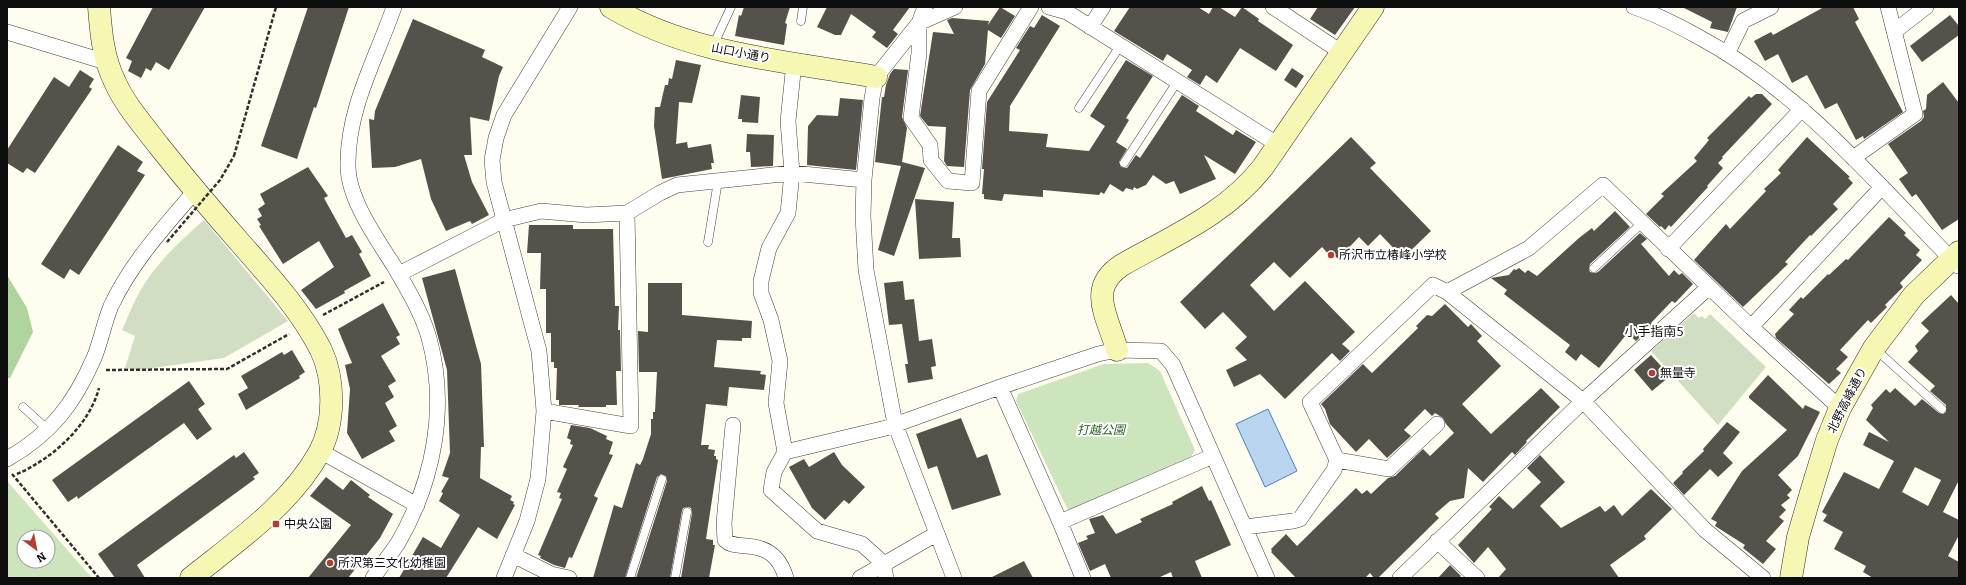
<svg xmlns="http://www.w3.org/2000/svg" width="1966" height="585" font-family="Bitter,'Noto Sans JP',serif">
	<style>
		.green { fill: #cce5bd; fill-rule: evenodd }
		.forest { fill: #afd49d }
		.cemetery { fill: #d2dec3 }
		.water { fill: #bad5f0; stroke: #4780c0 }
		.building { fill: #55514b; fill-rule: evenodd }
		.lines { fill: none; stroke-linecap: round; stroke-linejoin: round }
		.lane-casing { stroke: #414141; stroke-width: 9 }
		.street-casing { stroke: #414141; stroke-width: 16 }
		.secondary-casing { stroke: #303030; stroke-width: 23 }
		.path { stroke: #303030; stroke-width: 2.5; stroke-dasharray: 4 2; stroke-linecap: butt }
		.lane { stroke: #fff; stroke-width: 8 }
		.street { stroke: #fff; stroke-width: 15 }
		.secondary { stroke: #f6f7b2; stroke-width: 22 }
		.path-bridge { stroke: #303030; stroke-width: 2.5; stroke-dasharray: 4 2; stroke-linecap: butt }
		.poi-dot { fill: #b13e33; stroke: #fff; stroke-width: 1.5 }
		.labels { text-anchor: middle; stroke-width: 4; stroke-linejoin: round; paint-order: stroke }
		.street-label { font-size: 12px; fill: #0e0e0e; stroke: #fff }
		.poi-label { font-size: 12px; fill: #0e0e0e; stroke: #fff; text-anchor: start }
		.park-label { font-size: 12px; font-style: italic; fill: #296024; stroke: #fff }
		.neighbourhood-label { font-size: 13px; fill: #0e0e0e; stroke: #fff }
	</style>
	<rect width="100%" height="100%" fill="#fefdf0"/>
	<!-- green -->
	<path class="green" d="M 1148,363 L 1160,371 L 1195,450 L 1191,457 L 1068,510 L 1016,401 L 1018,394 L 1104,364 Z
		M 7,482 L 8,482 L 92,578 L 7,578 ZM 24,537 L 48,537 L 48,561 L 24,561 Z"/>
	<!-- forest -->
	<path class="forest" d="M 7,275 L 27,308 L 33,332 L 10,378 L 7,378 Z"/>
	<!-- cemetery -->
	<path class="cemetery" d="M 204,220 L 288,321 L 224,358 L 139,370 L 125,368 L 135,336 L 122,330 C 128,317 133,303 140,291 C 156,263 180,241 204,220 Z
		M 1694,313 L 1699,318 L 1702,316 L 1705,319 L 1710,314 L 1766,367 L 1718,425 L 1651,351 Z"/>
	<!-- water -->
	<path class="water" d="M 1268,409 L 1297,471 L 1265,487 L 1236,424 Z"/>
	<!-- building -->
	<path class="building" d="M 153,7 L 205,7 L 169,70 L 156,62 L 151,71 L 146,68 L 141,78 L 128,71 L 132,61 L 126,58 Z
		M 308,7 L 349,7 L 316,108 L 314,107 L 297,159 L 261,146 Z
		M 744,7 L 790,7 L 785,23 L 787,24 L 784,45 L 735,36 L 739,15 L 741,16 Z
		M 827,7 L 910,7 L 893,30 L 898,34 L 887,48 L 872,37 L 876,32 L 851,14 L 841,35 L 835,35 L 817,27 Z
		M 1000,7 L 1015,16 L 1001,38 L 988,30 L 985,64 L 970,90 L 964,167 L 947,166 L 944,161 L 946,127 L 928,126 L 920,116 L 933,32 L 954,34 L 947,20 L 952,18 L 989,21 L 988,25 Z
		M 1130,7 L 1198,7 L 1209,14 L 1213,7 L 1219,7 L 1235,17 L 1242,7 L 1259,19 L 1258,21 L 1293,45 L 1276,71 L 1240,48 L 1217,83 L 1206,75 L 1200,85 L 1187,77 L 1192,70 L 1167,54 L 1163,61 L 1114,31 Z
		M 1318,7 L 1355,7 L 1335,35 L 1310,19 Z
		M 1682,7 L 1737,7 L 1728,32 L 1710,28 L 1712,22 Z
		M 1824,7 L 1853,7 L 1859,19 L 1855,22 L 1903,112 L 1864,139 L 1863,136 L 1856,140 L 1837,103 L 1825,109 L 1807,75 L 1792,83 L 1778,54 L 1765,61 L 1754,41 L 1771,32 L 1773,35 Z
		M 1042,15 L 1060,26 L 1010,106 L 1009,131 L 1048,134 L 1046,147 L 1089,151 L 1105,126 L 1090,116 L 1126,60 L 1153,76 L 1126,118 L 1129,120 L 1116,142 L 1127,149 L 1119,162 L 1121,167 L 1127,168 L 1136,155 L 1140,158 L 1182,95 L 1199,106 L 1196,111 L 1233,135 L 1236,130 L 1256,142 L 1235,174 L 1204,155 L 1216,179 L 1180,194 L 1174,181 L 1166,184 L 1153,175 L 1146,185 L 1137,189 L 1134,187 L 1133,190 L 1126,188 L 1123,192 L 1110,184 L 1104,194 L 1101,192 L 1099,195 L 1043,190 L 1043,197 L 1004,194 L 1002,201 L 984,199 L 984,194 L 982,194 L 984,169 L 982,169 L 987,102 L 1020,50 L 1016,48 L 1030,26 L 1034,28 Z
		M 1950,15 L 1959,26 L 1959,35 L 1922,62 L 1910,46 Z
		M 413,19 L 485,50 L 482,57 L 503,67 L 499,76 L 489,121 L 470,117 L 472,155 L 464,155 L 472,182 L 489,215 L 472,224 L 470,221 L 446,231 L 431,199 L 421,159 L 395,167 L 372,168 L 369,119 L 374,120 L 375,111 Z
		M 676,60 L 701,65 L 692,103 L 679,102 L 676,144 L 687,142 L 688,148 L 711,144 L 714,163 L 711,163 L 712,169 L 662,179 L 654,126 L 655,107 L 660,107 L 665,85 L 668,85 L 669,78 L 672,79 Z
		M 1292,68 L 1304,76 L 1296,88 L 1284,80 Z
		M 894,69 L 908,70 L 902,117 L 907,128 L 902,162 L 925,168 L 894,256 L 878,250 L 901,166 L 875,162 L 882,97 L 884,97 L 886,85 L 890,74 Z
		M 80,70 L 94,79 L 89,87 L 92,89 L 35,173 L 27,168 L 23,173 L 7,163 L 7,150 L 54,77 L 69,87 Z
		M 1943,82 L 1959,103 L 1959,219 L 1942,230 L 1916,194 L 1912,197 L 1899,179 L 1908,173 L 1888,144 L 1921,121 L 1924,117 L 1923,111 L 1926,109 L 1927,95 Z
		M 1756,94 L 1762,94 L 1772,104 L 1722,157 L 1723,158 L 1718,163 L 1723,168 L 1707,186 L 1708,187 L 1671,227 L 1669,225 L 1665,230 L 1661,226 L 1660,227 L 1646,214 L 1664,196 L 1661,194 L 1697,161 L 1694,158 L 1709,140 L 1707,138 L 1749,96 L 1751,98 Z
		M 741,95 L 760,97 L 758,123 L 742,122 L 742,119 L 738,119 Z
		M 840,98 L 863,100 L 856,170 L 807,165 L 808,126 L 817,115 L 838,116 Z
		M 747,134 L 774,135 L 773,166 L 751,167 L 750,152 L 746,152 Z
		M 1351,137 L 1376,163 L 1370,168 L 1431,231 L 1403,258 L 1380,234 L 1368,246 L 1359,237 L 1338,259 L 1334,255 L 1331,257 L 1322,247 L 1290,278 L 1274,262 L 1250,285 L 1274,311 L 1305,281 L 1355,332 L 1342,344 L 1350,351 L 1340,361 L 1332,353 L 1285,399 L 1260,374 L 1234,387 L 1226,370 L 1247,360 L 1235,348 L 1247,337 L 1223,312 L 1205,329 L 1180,302 Z
		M 1807,137 L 1850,177 L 1848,178 L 1853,183 L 1833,204 L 1838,209 L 1811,236 L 1810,235 L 1785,262 L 1788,264 L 1743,307 L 1694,260 L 1726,224 L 1730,229 L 1766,191 L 1764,189 L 1781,173 L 1778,170 Z
		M 118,145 L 143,162 L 137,171 L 145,175 L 79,275 L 70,269 L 64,279 L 41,264 Z
		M 308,167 L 328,196 L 324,198 L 346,238 L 352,235 L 362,252 L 359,254 L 371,276 L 344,291 L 345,293 L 316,309 L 301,290 L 334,267 L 319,241 L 283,264 L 259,226 L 261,225 L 257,219 L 262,216 L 258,209 L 265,204 L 260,194 Z
		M 915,199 L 954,202 L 952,238 L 960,238 L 961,257 L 919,259 Z
		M 1615,211 L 1630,227 L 1590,264 L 1589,269 L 1590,272 L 1595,273 L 1598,272 L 1640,233 L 1647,239 L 1641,244 L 1669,276 L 1674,270 L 1679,275 L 1682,273 L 1693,284 L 1675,303 L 1672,301 L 1651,323 L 1653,325 L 1636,341 L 1628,334 L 1627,336 L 1626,335 L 1599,368 L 1581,354 L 1576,361 L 1565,352 L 1570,345 L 1504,294 L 1507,290 L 1491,278 L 1509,275 L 1514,269 L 1516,270 L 1519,268 L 1525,273 L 1528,270 L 1537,276 L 1579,238 L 1592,228 L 1594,231 Z
		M 1889,217 L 1906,233 L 1904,235 L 1920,250 L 1916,255 L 1922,260 L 1900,283 L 1903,287 L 1885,305 L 1887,307 L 1871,323 L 1868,320 L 1840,350 L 1848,357 L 1836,369 L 1841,373 L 1829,384 L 1776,338 L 1775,334 L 1794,314 L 1789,310 L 1801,297 L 1803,299 L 1828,274 L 1829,275 L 1846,259 L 1848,260 Z
		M 529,225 L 573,225 L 573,229 L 613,229 L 615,306 L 619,306 L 618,330 L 620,330 L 621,371 L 616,371 L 617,405 L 606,405 L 606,407 L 578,407 L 579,405 L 559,405 L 559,400 L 556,400 L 557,368 L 554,368 L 554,362 L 551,362 L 551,333 L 546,333 L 546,289 L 540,289 L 541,253 L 527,253 Z
		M 455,269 L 481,364 L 484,447 L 481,447 L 480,478 L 512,496 L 510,500 L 514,502 L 513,504 L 515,505 L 497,539 L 478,527 L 446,578 L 399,578 L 423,537 L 441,548 L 460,515 L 439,501 L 443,493 L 441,492 L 449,478 L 442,476 L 450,453 L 447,370 L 422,278 Z
		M 903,281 L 905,300 L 914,299 L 919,341 L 932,339 L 936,366 L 931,367 L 933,379 L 908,383 L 905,364 L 908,364 L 902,324 L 889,325 L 884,283 Z
		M 648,283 L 682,283 L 682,315 L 752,321 L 751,338 L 742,338 L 742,341 L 717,340 L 714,367 L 761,371 L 760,374 L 766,375 L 764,390 L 729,387 L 727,406 L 706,404 L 701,445 L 709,445 L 708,449 L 715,450 L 714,456 L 716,456 L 716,459 L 718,460 L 706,539 L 713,540 L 713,545 L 715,545 L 709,578 L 681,578 L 692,513 L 691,508 L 688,507 L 683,508 L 682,511 L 670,578 L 636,578 L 667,481 L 666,476 L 661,474 L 657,477 L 625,578 L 593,578 L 614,505 L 622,508 L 636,463 L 640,465 L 643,459 L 651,434 L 651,419 L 653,419 L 653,412 L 655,412 L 657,372 L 639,372 L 638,331 L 648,332 Z
		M 1951,295 L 1959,304 L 1959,480 L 1943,512 L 1959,520 L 1959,535 L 1948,556 L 1959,562 L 1959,578 L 1873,578 L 1863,572 L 1866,566 L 1834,549 L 1843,532 L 1823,521 L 1827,515 L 1822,512 L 1844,472 L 1879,489 L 1894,461 L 1863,445 L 1869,432 L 1889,442 L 1866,420 L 1873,408 L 1871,405 L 1886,389 L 1890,393 L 1895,388 L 1915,406 L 1922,399 L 1939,413 L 1943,414 L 1946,412 L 1946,405 L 1930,391 L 1935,386 L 1908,362 L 1918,351 L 1915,346 L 1929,331 L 1921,323 ZM 1915,467 L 1941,480 L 1928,506 L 1902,492 Z
		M 383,303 L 400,335 L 396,337 L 400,344 L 381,356 L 396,381 L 388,386 L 394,397 L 385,403 L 397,426 L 389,431 L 395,441 L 362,459 L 347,433 L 350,389 L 345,365 L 352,363 L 338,329 Z
		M 1445,304 L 1468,327 L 1471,324 L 1482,336 L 1477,341 L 1501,366 L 1462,404 L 1491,434 L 1541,388 L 1560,407 L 1526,441 L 1527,442 L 1515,455 L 1512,452 L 1483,482 L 1468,468 L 1464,498 L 1450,501 L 1435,514 L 1439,518 L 1378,578 L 1374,578 L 1370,573 L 1365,578 L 1296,578 L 1271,552 L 1272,551 L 1271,549 L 1286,534 L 1297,546 L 1356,488 L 1362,494 L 1367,490 L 1371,494 L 1388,478 L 1395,476 L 1423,449 L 1430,456 L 1454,433 L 1446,424 L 1443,418 L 1435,413 L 1432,416 L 1425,409 L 1404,430 L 1411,436 L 1387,458 L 1369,439 L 1356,452 L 1330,424 L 1325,409 L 1321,404 L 1363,364 L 1372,373 L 1418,328 L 1416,326 L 1427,315 L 1432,316 Z
		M 292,350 L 305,372 L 299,376 L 300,378 L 246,410 L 238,394 L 248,388 L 241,376 L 282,352 L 284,355 Z
		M 1651,355 L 1670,376 L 1652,391 L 1634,370 Z
		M 1768,375 L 1803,409 L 1805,405 L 1820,412 L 1798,456 L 1778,475 L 1792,490 L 1787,495 L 1790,498 L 1781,505 L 1786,510 L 1779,517 L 1784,521 L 1766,541 L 1776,549 L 1763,564 L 1743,548 L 1745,545 L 1715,526 L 1717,522 L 1711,519 L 1742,471 L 1787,430 L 1749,398 L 1749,396 Z
		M 189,381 L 205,404 L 198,409 L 212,429 L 197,440 L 184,423 L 78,499 L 77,496 L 68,502 L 52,480 Z
		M 961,418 L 977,458 L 987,454 L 1001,495 L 952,510 L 937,466 L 928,469 L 916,434 Z
		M 1727,422 L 1740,432 L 1723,453 L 1733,463 L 1718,477 L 1710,469 L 1684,495 L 1673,483 L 1683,473 L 1682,472 L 1704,451 L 1703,449 Z
		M 571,425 L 590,428 L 607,436 L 606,439 L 613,442 L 609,454 L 613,455 L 594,496 L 598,498 L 572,558 L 569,557 L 565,568 L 554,565 L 540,558 L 541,556 L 538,555 L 562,499 L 559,498 L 561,493 L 557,492 L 567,469 L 563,467 L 573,445 L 570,444 L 571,440 L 567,438 Z
		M 244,452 L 259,473 L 253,477 L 255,479 L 137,565 L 145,578 L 115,578 L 98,554 L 234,455 L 236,458 Z
		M 834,452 L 842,465 L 865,487 L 849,504 L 844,500 L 825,520 L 812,508 L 789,467 L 804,459 L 809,467 Z
		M 1540,455 L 1565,482 L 1540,506 L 1561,528 L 1600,506 L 1605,512 L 1614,505 L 1622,516 L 1651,489 L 1672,509 L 1644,536 L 1646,539 L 1610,565 L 1619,578 L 1498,578 L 1506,569 L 1488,547 L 1474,563 L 1458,545 L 1492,509 L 1489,507 L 1499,496 L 1513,509 L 1541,482 L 1527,468 Z
		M 326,477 L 343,490 L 351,480 L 370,495 L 368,497 L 393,514 L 380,538 L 348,578 L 308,578 L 351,525 L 310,496 Z
		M 1202,486 L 1209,501 L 1211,500 L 1231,545 L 1195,561 L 1202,578 L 1173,578 L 1171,572 L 1158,578 L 1111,578 L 1105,564 L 1090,571 L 1078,543 L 1088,539 L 1086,536 L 1095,533 L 1089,519 L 1103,515 L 1116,534 L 1142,522 L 1140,519 L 1173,504 L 1172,502 Z
		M 1024,561 L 1033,578 L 990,578 Z
		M 1450,565 L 1461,576 L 1459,578 L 1438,578 Z"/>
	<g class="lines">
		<defs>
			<path id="lane" d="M 801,21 L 803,7
				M 713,46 L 731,7
				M 1079,108 L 1120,46
				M 1124,163 L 1177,82
				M 708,242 L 718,181
				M 1594,268 L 1642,223
				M 1874,348 L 1942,409
				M 23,407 L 47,429
				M 630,578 L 662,479
				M 675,578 L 687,512"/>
			<path id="street" d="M 925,7 L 919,23 L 919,53 L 911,118 L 930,145 L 931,160 L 948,181 L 972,183 L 979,91 L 1031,7
				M 1049,7 L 1067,12 L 1277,144
				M 1273,7 L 1341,52
				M 1634,7 C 1656,14 1677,25 1697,36 C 1802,92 1876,183 1958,266
				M 1090,27 L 1103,7
				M 1895,31 L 1926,7
				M 7,32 L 106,62
				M 1728,52 L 1743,21 L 1771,7
				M 794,63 L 788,121 L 792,173 L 788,213 L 769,248 L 761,281 L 761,293 L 771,320 L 780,361 L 776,403 L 785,452 L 774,472 L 771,490 L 817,531 L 862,544 L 883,563 L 886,578
				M 1853,158 L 1915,114 L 1888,7
				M 1668,249 L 1802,109
				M 399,274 L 504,220 L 541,211 L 586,215 L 627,213 L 660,193 L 677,185 L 792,173 L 864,180
				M 1447,292 L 1529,248 L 1603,185 L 1751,327 L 1840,408
				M 1751,327 L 1882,187
				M 1000,387 L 1060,522 L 1213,456
				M 544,411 L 631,426 L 627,213
				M 733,425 L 724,523 L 725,540 C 731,546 738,545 746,546 C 768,547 780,557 786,578
				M 320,451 L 417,505
				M 785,452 L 886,428 L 1000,387 L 1098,354 L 1117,350 L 1161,351 L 1173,365 L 1267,578
				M 7,459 C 51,434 74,404 94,358 C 101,341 104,323 111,306 C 131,263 165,226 195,191
				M 1337,460 L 1389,469 L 1437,424
				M 1060,522 L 1083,578
				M 1245,527 L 1293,521 L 1300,519 L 1334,470 L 1337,460 L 1310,402 L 1433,285 L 1447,292 L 1583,401 L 1705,530 L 1763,578
				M 1437,541 L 1477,578
				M 513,555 L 551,574 L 569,578
				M 373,578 C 381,566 390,555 398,543 C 434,481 448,407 429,338 C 422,313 407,288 394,266 C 377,239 348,199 348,166 C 347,109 376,59 394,7
				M 504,578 L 527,521 L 538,479 L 544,411 L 539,351 L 494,182 L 492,160 L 496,138 L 504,115 L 570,7
				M 860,578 L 936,534
				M 954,578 L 895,424 L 866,270 L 863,216 L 864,180 L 872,98 L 876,77 L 919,23 L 955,7
				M 1400,578 L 1583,401 L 1709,287"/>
			<path id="secondary" d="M 99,7 C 101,33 103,58 115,82 C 125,105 144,126 159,146 C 186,180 214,213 243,246 C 272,279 301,311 321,350 C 335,380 335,424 319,453 C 290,505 237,541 191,578
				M 611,7 C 690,55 787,61 876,77
				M 1117,350 C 1108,317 1086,288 1122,265 C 1173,236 1226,214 1263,167 L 1373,7
				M 1791,578 L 1798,537 L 1812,489 L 1827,440 L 1840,408 L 1874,348 L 1914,295 L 1959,252"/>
		</defs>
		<!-- lane casing -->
		<use href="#lane" class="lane-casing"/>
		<!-- street casing -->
		<use href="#street" class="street-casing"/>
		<!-- secondary casing -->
		<use href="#secondary" class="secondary-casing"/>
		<!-- path -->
		<path class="path" d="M 234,156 L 276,7
			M 323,315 L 384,282
			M 106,370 L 227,369 L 289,334
			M 12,474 L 99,578
			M 17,474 C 52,459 89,426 99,388"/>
		<!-- lane -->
		<use href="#lane" class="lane"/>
		<!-- street -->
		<use href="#street" class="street"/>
		<!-- secondary -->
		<use href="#secondary" class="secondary"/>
		<!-- path-bridge -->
		<path class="path-bridge" d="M 167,242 L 220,180 L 234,156"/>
	</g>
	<!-- markers -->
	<g class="poi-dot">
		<circle cx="1331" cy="255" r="4"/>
		<circle cx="1652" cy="373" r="4"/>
		<rect x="272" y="520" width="8" height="8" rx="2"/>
		<circle cx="330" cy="563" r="4"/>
	</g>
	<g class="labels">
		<!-- street labels -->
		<g class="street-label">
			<text transform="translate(741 53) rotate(11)" y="4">山口小通り</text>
			<text transform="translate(1847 400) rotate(-63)" y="4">北野高峰通り</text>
		</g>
		<!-- poi labels -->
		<g class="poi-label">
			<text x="1339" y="259">所沢市立椿峰小学校</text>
			<text x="1660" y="377">無量寺</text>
			<text x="284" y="528">中央公園</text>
			<text x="338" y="567">所沢第三文化幼稚園</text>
		</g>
		<!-- park labels -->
		<g class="park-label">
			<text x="1101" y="434">打越公園</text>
		</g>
		<!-- neighbourhood labels -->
		<g class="neighbourhood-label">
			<text x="1654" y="336">小手指南5</text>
		</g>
	</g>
	<!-- border -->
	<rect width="1966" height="585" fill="none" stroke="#0e0e0e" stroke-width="16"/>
	<!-- north arrow -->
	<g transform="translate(36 549) rotate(148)"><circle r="19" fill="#ffffff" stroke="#9f9f9f"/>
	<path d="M0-3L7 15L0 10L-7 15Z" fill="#b13e33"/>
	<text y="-6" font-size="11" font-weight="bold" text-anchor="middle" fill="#0e0e0e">N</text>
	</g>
</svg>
